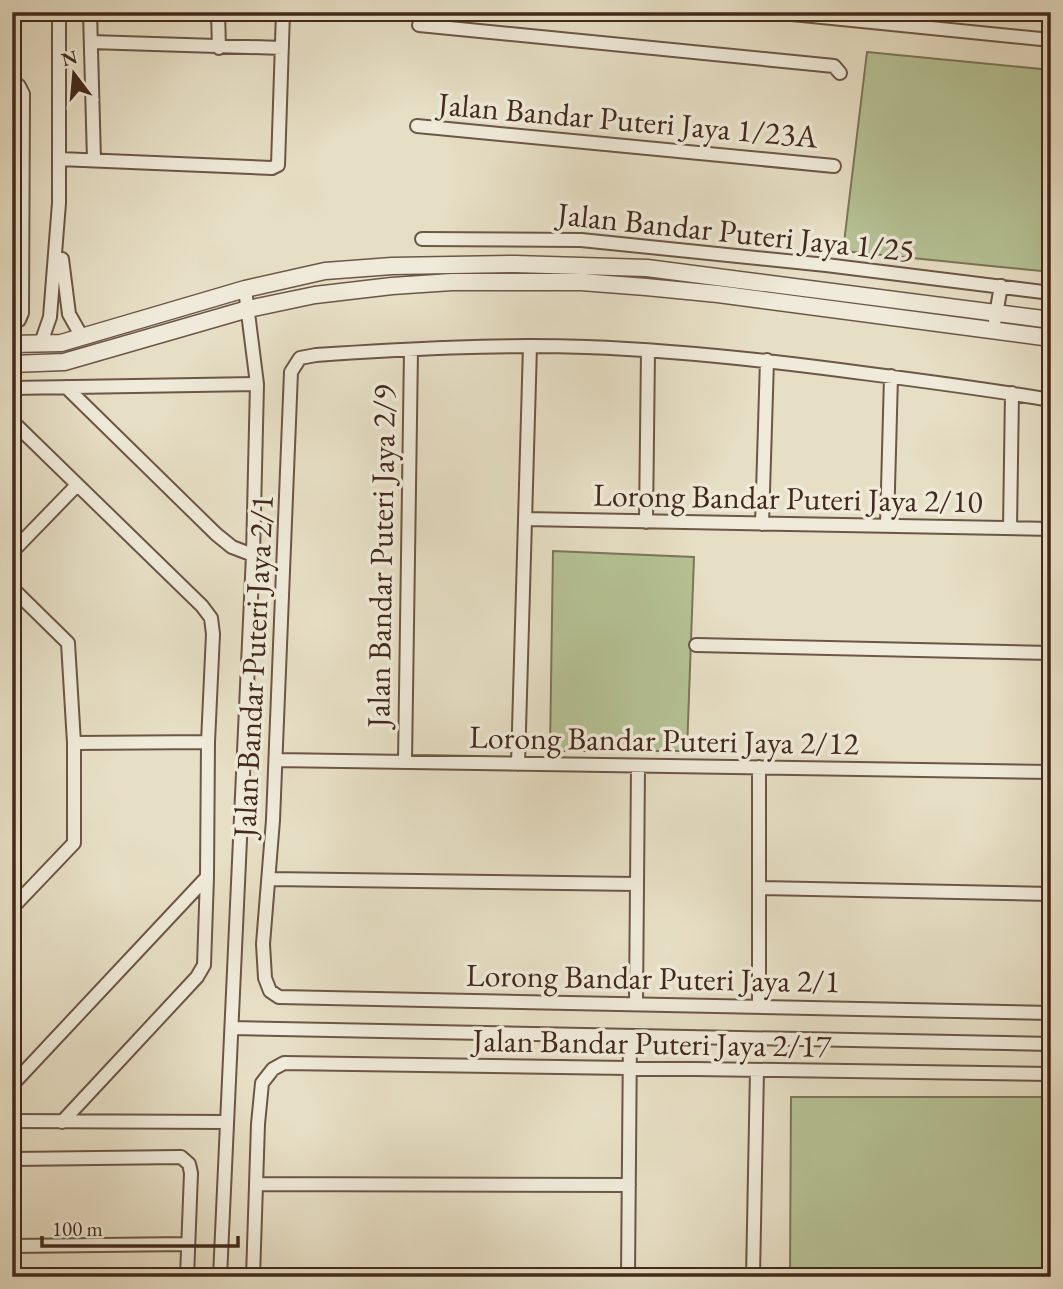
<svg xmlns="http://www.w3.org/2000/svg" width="1063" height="1289" font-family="'EB Garamond',serif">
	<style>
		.green { fill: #b5c295; stroke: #7c7658; stroke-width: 2 }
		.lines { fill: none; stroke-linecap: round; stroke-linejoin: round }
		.minor-casing { stroke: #6c5646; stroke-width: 16 }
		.tertiary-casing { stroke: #6c5646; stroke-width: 19 }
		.minor { stroke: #efead9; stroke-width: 12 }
		.tertiary { stroke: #efead9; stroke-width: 16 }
		.labels { text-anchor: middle; stroke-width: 7; stroke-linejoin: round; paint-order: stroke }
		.street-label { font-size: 32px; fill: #43291b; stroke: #efead9 }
	</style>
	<rect width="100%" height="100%" fill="#e7dfc5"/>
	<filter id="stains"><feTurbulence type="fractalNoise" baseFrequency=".00286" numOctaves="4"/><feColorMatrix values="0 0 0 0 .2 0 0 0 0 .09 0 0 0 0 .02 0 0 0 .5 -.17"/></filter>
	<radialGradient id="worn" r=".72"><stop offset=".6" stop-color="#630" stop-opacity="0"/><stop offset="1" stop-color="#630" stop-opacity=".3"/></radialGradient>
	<!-- green -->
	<path class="green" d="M 867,52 L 1051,70 L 1051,272 L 843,251 Z
		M 553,551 L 694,557 L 687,751 L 550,751 Z
		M 791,1097 L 1051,1097 L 1051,1277 L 790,1277 Z"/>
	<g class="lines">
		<defs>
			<path id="minor" d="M 90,12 L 94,160
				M 218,12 L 219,48
				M 772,12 L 1051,40
				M 419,25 L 834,66 L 840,73
				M 91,42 L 282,48
				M 12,82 L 19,86 L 23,94 L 22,313 L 19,320 L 12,323
				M 417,126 L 834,166
				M 59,159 L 272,168 L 278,165 L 283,12
				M 422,239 L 581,240 L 826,265 L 1051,293
				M 62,259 L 69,314 L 82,337
				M 995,320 L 1001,286
				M 41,343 L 50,317 L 59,203 L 59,12
				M 66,387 L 216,534 L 232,547 L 253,555
				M 12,388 L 257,384
				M 1051,400 C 975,387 900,378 824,368 C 745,358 666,350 586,347 C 496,344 406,349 316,355 L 300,358 L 291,372 L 273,820 L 263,944 L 265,978 L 270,991 L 279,997 L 1051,1013
				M 12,421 L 202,606 L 211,618 L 213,634 L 208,742 L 207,877 L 12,1085
				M 525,519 L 1051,529
				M 646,522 L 648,351
				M 762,524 L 767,360
				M 887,526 L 891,376
				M 1010,528 L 1012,393
				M 12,552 L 77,485
				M 12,588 L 68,643 L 74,743 L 74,843 L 12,908
				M 696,645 L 1051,653
				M 74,743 L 208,742
				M 276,760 L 1051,772
				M 405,762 L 411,351
				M 518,764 L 530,346
				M 759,767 L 759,1006
				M 269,879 L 637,884
				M 759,888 L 1051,894
				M 636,1003 L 638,766
				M 232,1028 L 1051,1044
				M 12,1121 L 227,1122
				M 62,1122 L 197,977 L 204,965 L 207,877
				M 12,1159 L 181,1157 L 189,1164 L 191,1173 L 187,1277
				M 257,1184 L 629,1185
				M 12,1246 L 188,1244
				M 220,1277 L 253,555 L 257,384 L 245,289
				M 253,1277 L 258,1124 L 262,1083 L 273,1069 L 284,1063 L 1051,1074
				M 628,1277 L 630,1036
				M 753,1277 L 757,1070"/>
			<path id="tertiary" d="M 12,344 L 61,343 L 245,289 L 325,271 L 392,266 L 515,264 L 647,268 L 1051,320
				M 12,364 L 64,362 L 248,309 L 315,295 L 392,286 L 452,282 L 581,282 L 646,287 L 718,294 L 1051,338"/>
		</defs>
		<!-- minor casing -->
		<use href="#minor" class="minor-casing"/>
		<!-- tertiary casing -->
		<use href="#tertiary" class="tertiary-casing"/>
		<!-- minor -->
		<use href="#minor" class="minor"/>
		<!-- tertiary -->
		<use href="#tertiary" class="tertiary"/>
	</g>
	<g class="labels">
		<!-- street labels -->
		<g class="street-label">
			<text transform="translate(628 120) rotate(5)" y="11">Jalan Bandar Puteri Jaya 1/23A</text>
			<text transform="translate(736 232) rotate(6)" y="11">Jalan Bandar Puteri Jaya 1/25</text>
			<text transform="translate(788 498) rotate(1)" y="11">Lorong Bandar Puteri Jaya 2/10</text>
			<text transform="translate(381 556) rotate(-89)" y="11">Jalan Bandar Puteri Jaya 2/9</text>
			<text transform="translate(253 666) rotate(-87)" y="11">Jalan Bandar Puteri Jaya 2/1</text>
			<text transform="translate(664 740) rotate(1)" y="11">Lorong Bandar Puteri Jaya 2/12</text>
			<text transform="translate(653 978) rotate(1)" y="11">Lorong Bandar Puteri Jaya 2/1</text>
			<text transform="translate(652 1043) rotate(1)" y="11">Jalan Bandar Puteri Jaya 2/17</text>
		</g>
	</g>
	<!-- margin -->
	<rect width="1063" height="1289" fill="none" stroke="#e7dfc5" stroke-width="42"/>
	<rect x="14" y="14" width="1035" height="1261" fill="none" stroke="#43291b" stroke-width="3.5"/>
	<rect x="21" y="21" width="1021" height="1247" fill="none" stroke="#43291b" stroke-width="2"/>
	<!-- north arrow -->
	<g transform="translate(74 74) rotate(344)" stroke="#efead9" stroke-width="5" paint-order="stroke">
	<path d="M0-5L12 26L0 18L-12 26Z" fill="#43291b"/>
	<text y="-10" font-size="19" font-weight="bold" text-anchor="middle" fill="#43291b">N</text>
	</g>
	<!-- scale -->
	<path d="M42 1236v10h196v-10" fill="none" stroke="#43291b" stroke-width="3.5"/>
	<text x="52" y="1236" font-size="21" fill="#43291b" stroke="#efead9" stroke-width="5" paint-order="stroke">100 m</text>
	<rect width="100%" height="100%" filter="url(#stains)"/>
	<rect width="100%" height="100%" fill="url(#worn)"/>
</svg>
